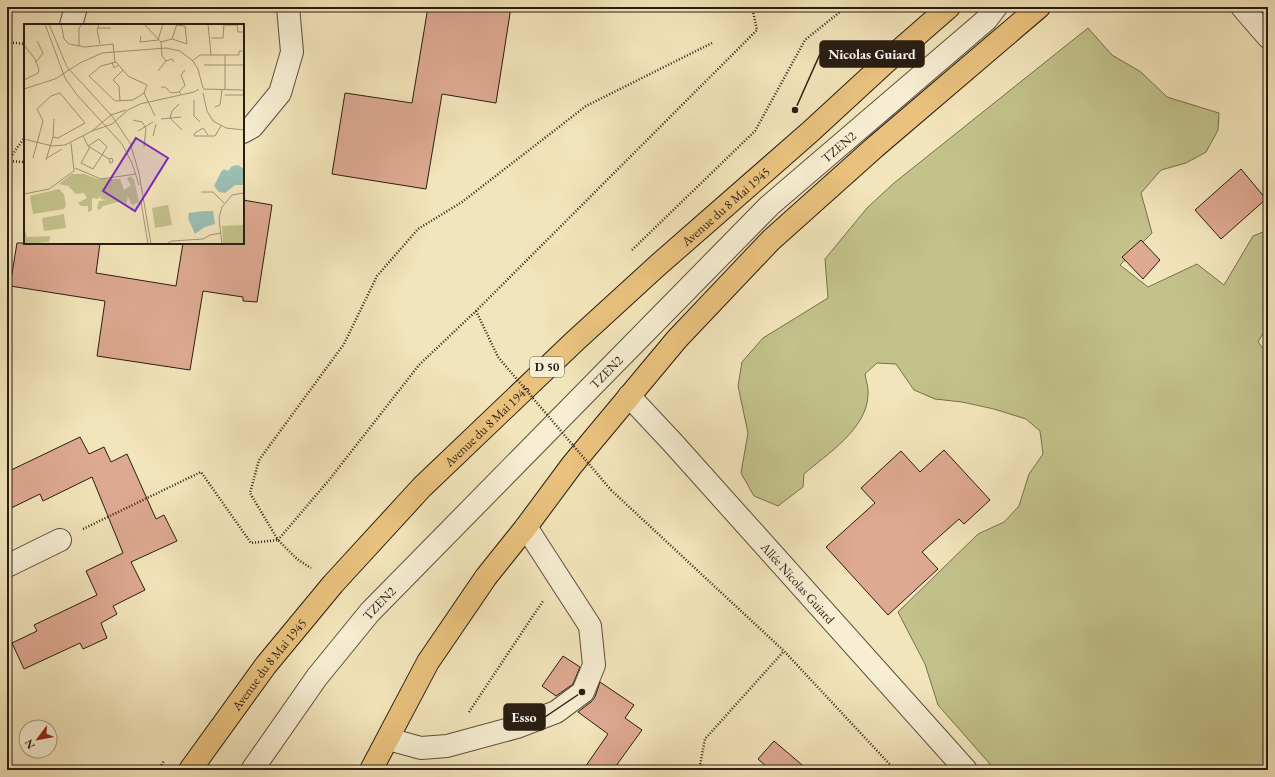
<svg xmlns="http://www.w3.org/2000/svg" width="1275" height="777" font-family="'EB Garamond',serif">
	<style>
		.green { fill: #c3c28b; stroke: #76704e }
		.building { fill: #dea991; stroke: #281d12 }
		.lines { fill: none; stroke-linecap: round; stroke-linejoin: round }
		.minor-casing { stroke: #5b4f3c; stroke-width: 24 }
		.major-casing { stroke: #281d12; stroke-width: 24 }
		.path { stroke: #281d12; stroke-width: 2.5; stroke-dasharray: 1 2; stroke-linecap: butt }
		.minor { stroke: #f7eed3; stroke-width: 22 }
		.major { stroke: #eac27e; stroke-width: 22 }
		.path-bridge { stroke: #281d12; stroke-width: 2.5; stroke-dasharray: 1 2; stroke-linecap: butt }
		.labels { text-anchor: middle; stroke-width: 3; stroke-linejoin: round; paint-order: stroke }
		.shield { fill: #f7eed3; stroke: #665c4c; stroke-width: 1 }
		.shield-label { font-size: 12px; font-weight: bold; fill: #281d12 }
		.street-label { font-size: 13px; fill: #281d12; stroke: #f7eed3 }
		.inset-road { fill: none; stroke: #a29577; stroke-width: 1 }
		.view { fill: #7b2cbf; fill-opacity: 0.15; stroke: #7b2cbf; stroke-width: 2 }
		.inset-edge { fill: none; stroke: #281d12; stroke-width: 2 }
		.leader { fill: none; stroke: #281d12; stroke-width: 1.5 }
		.callout-dot { fill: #281d12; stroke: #f7eed3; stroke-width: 1.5 }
		.callout { fill: #281d12; stroke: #281d12; stroke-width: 1.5 }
		.callout-label { font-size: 14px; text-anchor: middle; font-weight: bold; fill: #fff }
	</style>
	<rect width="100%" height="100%" fill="#f3e5bb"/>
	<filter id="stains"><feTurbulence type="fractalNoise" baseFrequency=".005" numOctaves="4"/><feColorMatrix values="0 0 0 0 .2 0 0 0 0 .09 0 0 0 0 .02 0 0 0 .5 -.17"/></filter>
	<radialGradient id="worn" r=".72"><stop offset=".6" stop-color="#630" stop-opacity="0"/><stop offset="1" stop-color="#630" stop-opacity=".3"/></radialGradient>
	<!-- green -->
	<path class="green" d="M 1088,28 L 1112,55 L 1141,72 L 1167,97 L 1219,113 L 1218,130 L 1206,152 L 1186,163 L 1161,170 L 1141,193 L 1152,233 L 1120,265 L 1148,287 L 1197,264 L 1224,285 L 1253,236 L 1268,230 L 1268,325 L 1258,342 L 1268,354 L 1268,770 L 993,770 L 989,763 L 938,705 L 925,664 L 898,612 L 978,534 L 1004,522 L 1019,506 L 1029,474 L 1043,454 L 1040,431 L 1026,419 L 994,409 L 962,402 L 935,399 L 914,390 L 896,364 L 877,363 L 865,374 C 866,381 869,389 868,395 C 867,429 827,454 804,474 L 803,487 L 778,506 L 754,496 L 741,473 L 748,433 L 738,386 L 742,362 L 763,338 L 828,298 L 825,259 L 867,208 L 894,183 Z"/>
	<!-- building -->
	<path class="building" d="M 428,7 L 511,7 L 496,103 L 442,94 L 426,189 L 332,174 L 345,93 L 412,103 Z
		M 1241,169 L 1266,199 L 1221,239 L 1195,210 Z
		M 243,200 L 272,205 L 257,302 L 243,301 L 243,297 L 203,291 L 190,370 L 97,356 L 105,301 L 10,286 L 17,243 L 100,243 L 96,273 L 176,286 L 183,243 L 243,243 Z
		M 1141,240 L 1160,260 L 1143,279 L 1122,257 Z
		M 80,437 L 89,454 L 104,447 L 111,462 L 127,454 L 156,519 L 164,515 L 177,541 L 131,562 L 145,590 L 113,606 L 117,614 L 101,623 L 107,638 L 83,649 L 80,643 L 24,669 L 12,643 L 37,631 L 34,625 L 97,595 L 86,571 L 123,553 L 92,477 L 43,501 L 40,494 L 7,510 L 7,472 Z
		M 944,450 L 990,500 L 964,524 L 959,519 L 922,552 L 938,569 L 888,615 L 826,547 L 875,503 L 861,488 L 901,451 L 920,472 Z
		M 563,656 L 580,667 L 573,684 L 556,696 L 542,686 Z
		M 600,682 L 634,705 L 625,718 L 642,730 L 613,770 L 583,770 L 608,734 L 578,712 L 591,702 L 595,697 Z
		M 774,741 L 808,770 L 770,770 L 758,759 Z"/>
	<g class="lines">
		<defs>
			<g id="minor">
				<path d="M 1242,7 L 1268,37"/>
				<path d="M 71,25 L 76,7"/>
				<path d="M 243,132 L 252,127 L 280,93 L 292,52 L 288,7"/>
				<path id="s1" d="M 629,396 L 673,443 L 966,770"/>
				<path d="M 7,566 L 60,540"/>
				<path d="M 388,739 L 421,748 L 447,746 L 517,727 L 556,712 L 583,692 L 594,665 L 590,626 L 526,527"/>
				<path id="s2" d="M 252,770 L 317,677 L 370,612 L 769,206 L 986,20 L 996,7"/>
			</g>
			<g id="major">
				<path id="s3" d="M 190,770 L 266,665 L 333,584 L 422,487 L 575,341 L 657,266 L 810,132 L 886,62 L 949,7"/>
				<path d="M 371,770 L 428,662 L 486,577 L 526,527 L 572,465 L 677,339 L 771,240 L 875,147 L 1039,7"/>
			</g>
		</defs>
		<!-- minor casing -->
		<use href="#minor" class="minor-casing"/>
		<!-- major casing -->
		<use href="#major" class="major-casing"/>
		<!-- path -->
		<path class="path" d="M 7,42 L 25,44
			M 712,43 L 586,106 L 462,202 L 418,229 L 377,276 L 344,344 L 259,460 L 250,493 L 278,540 L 329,480 L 419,365 L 476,311 L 757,30 L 752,7
			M 7,161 L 25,162
			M 7,162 L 25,137
			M 632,250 L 755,131 L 805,40 L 846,7
			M 611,490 L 784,651 L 895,770
			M 83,529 L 201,472 L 251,543 L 278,540 L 297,559 L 311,568
			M 469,712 L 543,601
			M 158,770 L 164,761
			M 699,770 L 705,739 L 784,651"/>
		<!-- minor -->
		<use href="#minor" class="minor"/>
		<!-- major -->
		<use href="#major" class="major"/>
		<!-- path-bridge -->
		<path class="path-bridge" d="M 476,311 L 498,357 L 611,490"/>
	</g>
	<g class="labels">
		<!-- shield labels -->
		<rect class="shield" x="530" y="357" width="34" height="20" rx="3"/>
		<g class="shield-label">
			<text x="547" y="371">D 50</text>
		</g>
		<!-- street labels -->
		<g class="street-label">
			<text dy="5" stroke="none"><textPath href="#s2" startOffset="858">TZEN2</textPath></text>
			<text dy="5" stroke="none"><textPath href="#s3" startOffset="780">Avenue du 8 Mai 1945</textPath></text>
			<text dy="5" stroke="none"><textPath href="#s2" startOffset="534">TZEN2</textPath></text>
			<text dy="5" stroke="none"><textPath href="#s3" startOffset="456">Avenue du 8 Mai 1945</textPath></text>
			<text dy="5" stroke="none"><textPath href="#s1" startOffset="252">Allée Nicolas Guiard</textPath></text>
			<text dy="5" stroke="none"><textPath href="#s2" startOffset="210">TZEN2</textPath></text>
			<text dy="5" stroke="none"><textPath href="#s3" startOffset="132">Avenue du 8 Mai 1945</textPath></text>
		</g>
	</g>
	<!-- overview -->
	<g transform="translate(24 24)">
		<rect width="220" height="220" fill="#f3e5bb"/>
		<path d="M 48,150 L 60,150 L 74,155 L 96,155 L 100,166 L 107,161 L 103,155 L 106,152 L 110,155 L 115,178 L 108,181 L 104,173 L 102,180 L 97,177 L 79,182 L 76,186 L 73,184 L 75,177 L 83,176 L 77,175 L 76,172 L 74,175 L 68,174 L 68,186 L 64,188 L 64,182 L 57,182 L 54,179 L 63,174 L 60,169 L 52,170 L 44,162 L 35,160 ZM 35,165 L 40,170 L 42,182 L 40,185 L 9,190 L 6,172 ZM 144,181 L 148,201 L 131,204 L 128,184 ZM 40,190 L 42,204 L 20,207 L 18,194 ZM 220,201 L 220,220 L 199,220 L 198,202 ZM 0,203 L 3,213 L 26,212 L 25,218 L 0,220 Z" fill="#c3c28b"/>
		<path d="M 214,141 L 220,145 L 220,161 L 211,161 L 201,169 L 195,168 L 190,162 L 197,148 L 200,145 L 204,147 L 208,142 ZM 180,187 L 189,187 L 191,200 L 181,203 L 171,210 L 164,194 L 165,189 Z" fill="#9bbfb3"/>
		<path class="inset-road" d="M 21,0 L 41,54 L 53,71 L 98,120 L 108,139 L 115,161M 25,0 L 43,43 L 88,92 L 106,119 L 115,149 L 127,220M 37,0 L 40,15 L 45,20 L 61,23 L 89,20 L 91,38M 75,0 L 73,6 L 76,20M 120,0 L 137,18 L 138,32 L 142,37 L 148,35 L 150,38M 184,0 L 187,31M 213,0 L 214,8 L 220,8M 200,1 L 213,1M 74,4 L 87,4M 117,12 L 116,18 L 134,16 L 139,0M 187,14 L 199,14 L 200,0M 148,15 L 163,20 L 161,2 L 152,1M 137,18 L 148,15 L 153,0M 0,21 L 11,35 L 15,46 L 14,49 L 0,56M 55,22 L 55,4 L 58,0M 168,37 L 176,31 L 215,31 L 215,27 L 220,27M 12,38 L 19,29 L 13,17M 88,38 L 90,44 L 95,41M 92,38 L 104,52 L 123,61 L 120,69 L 109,76 L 91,77 L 65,52 L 77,42 ZM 180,41 L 220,41M 134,47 L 142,37M 137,63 L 141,63 L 147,69 L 155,68M 0,65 L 31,55 L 56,39 L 78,29 L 142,24 L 156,27 L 169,37 L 174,45 L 179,64M 179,65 L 220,66M 201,66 L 201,31M 120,69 L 131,92M 179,69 L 183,87 L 189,97 L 202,104 L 220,106M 157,70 L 155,68 L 161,61 L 157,51 L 161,46M 201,71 L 220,71M 170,76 L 170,92 L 176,98M 96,77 L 95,62 L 89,56 L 99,46M 155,80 L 148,87 L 146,94 L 158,106M 191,83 L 196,81 L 198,66M 137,95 L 157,93M 109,96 L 118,98 L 122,104 L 120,123M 68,107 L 88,100 L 104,86 L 116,80 L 170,68 L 175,65M 114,107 L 129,98M 184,111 L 179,104 L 171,109 L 170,112 L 191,112 L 197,102M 59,112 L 64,122 L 85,135 L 88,134 L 89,138 L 86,139 L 85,135M 129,112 L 132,100M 29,113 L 30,95M 0,115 L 28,122 L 41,121 L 68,107 L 87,91 L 102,86M 64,122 L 75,115 L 83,123 L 69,145 L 57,139 L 66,123M 9,134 L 19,97 L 13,85 L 27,72 L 36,69 L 61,99 L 34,114 L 29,113 L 22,136M 23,134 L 38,125M 51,144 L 77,155 L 112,150M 177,168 L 189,168 L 200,179M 0,170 L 25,165 L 50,147 L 47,119M 117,178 L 124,220M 142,220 L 148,217 L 179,215 L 186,211 L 197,209M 198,220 L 195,194 L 198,183 L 208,171 L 220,169"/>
		<path class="view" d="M 112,114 L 144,134 L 111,187 L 79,167 Z"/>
		<rect width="220" height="220" class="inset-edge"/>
	</g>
	<!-- callouts -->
	<path class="leader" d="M795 110L820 54M582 692L545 717"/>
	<g class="callout-dot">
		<circle cx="795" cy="110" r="4"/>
		<circle cx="582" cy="692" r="4"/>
	</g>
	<g class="callout">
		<rect x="820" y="41" width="104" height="26" rx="4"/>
		<rect x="504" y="704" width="41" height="26" rx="4"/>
	</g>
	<g class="callout-label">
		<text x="872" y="59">Nicolas Guiard</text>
		<text x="524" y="722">Esso</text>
	</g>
	<!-- margin -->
	<rect width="1275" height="777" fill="none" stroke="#f3e5bb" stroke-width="24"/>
	<rect x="8" y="8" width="1259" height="761" fill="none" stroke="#281d12" stroke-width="2"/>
	<rect x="12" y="12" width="1251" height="753" fill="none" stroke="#281d12"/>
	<!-- north arrow -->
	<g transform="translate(38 739) rotate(238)"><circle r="19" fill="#f7eed3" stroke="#a49a86"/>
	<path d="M0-3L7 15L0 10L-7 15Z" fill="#8f2418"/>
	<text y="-6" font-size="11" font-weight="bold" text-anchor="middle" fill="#281d12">N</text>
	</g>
	<rect width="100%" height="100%" filter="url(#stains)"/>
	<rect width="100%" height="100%" fill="url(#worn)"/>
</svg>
